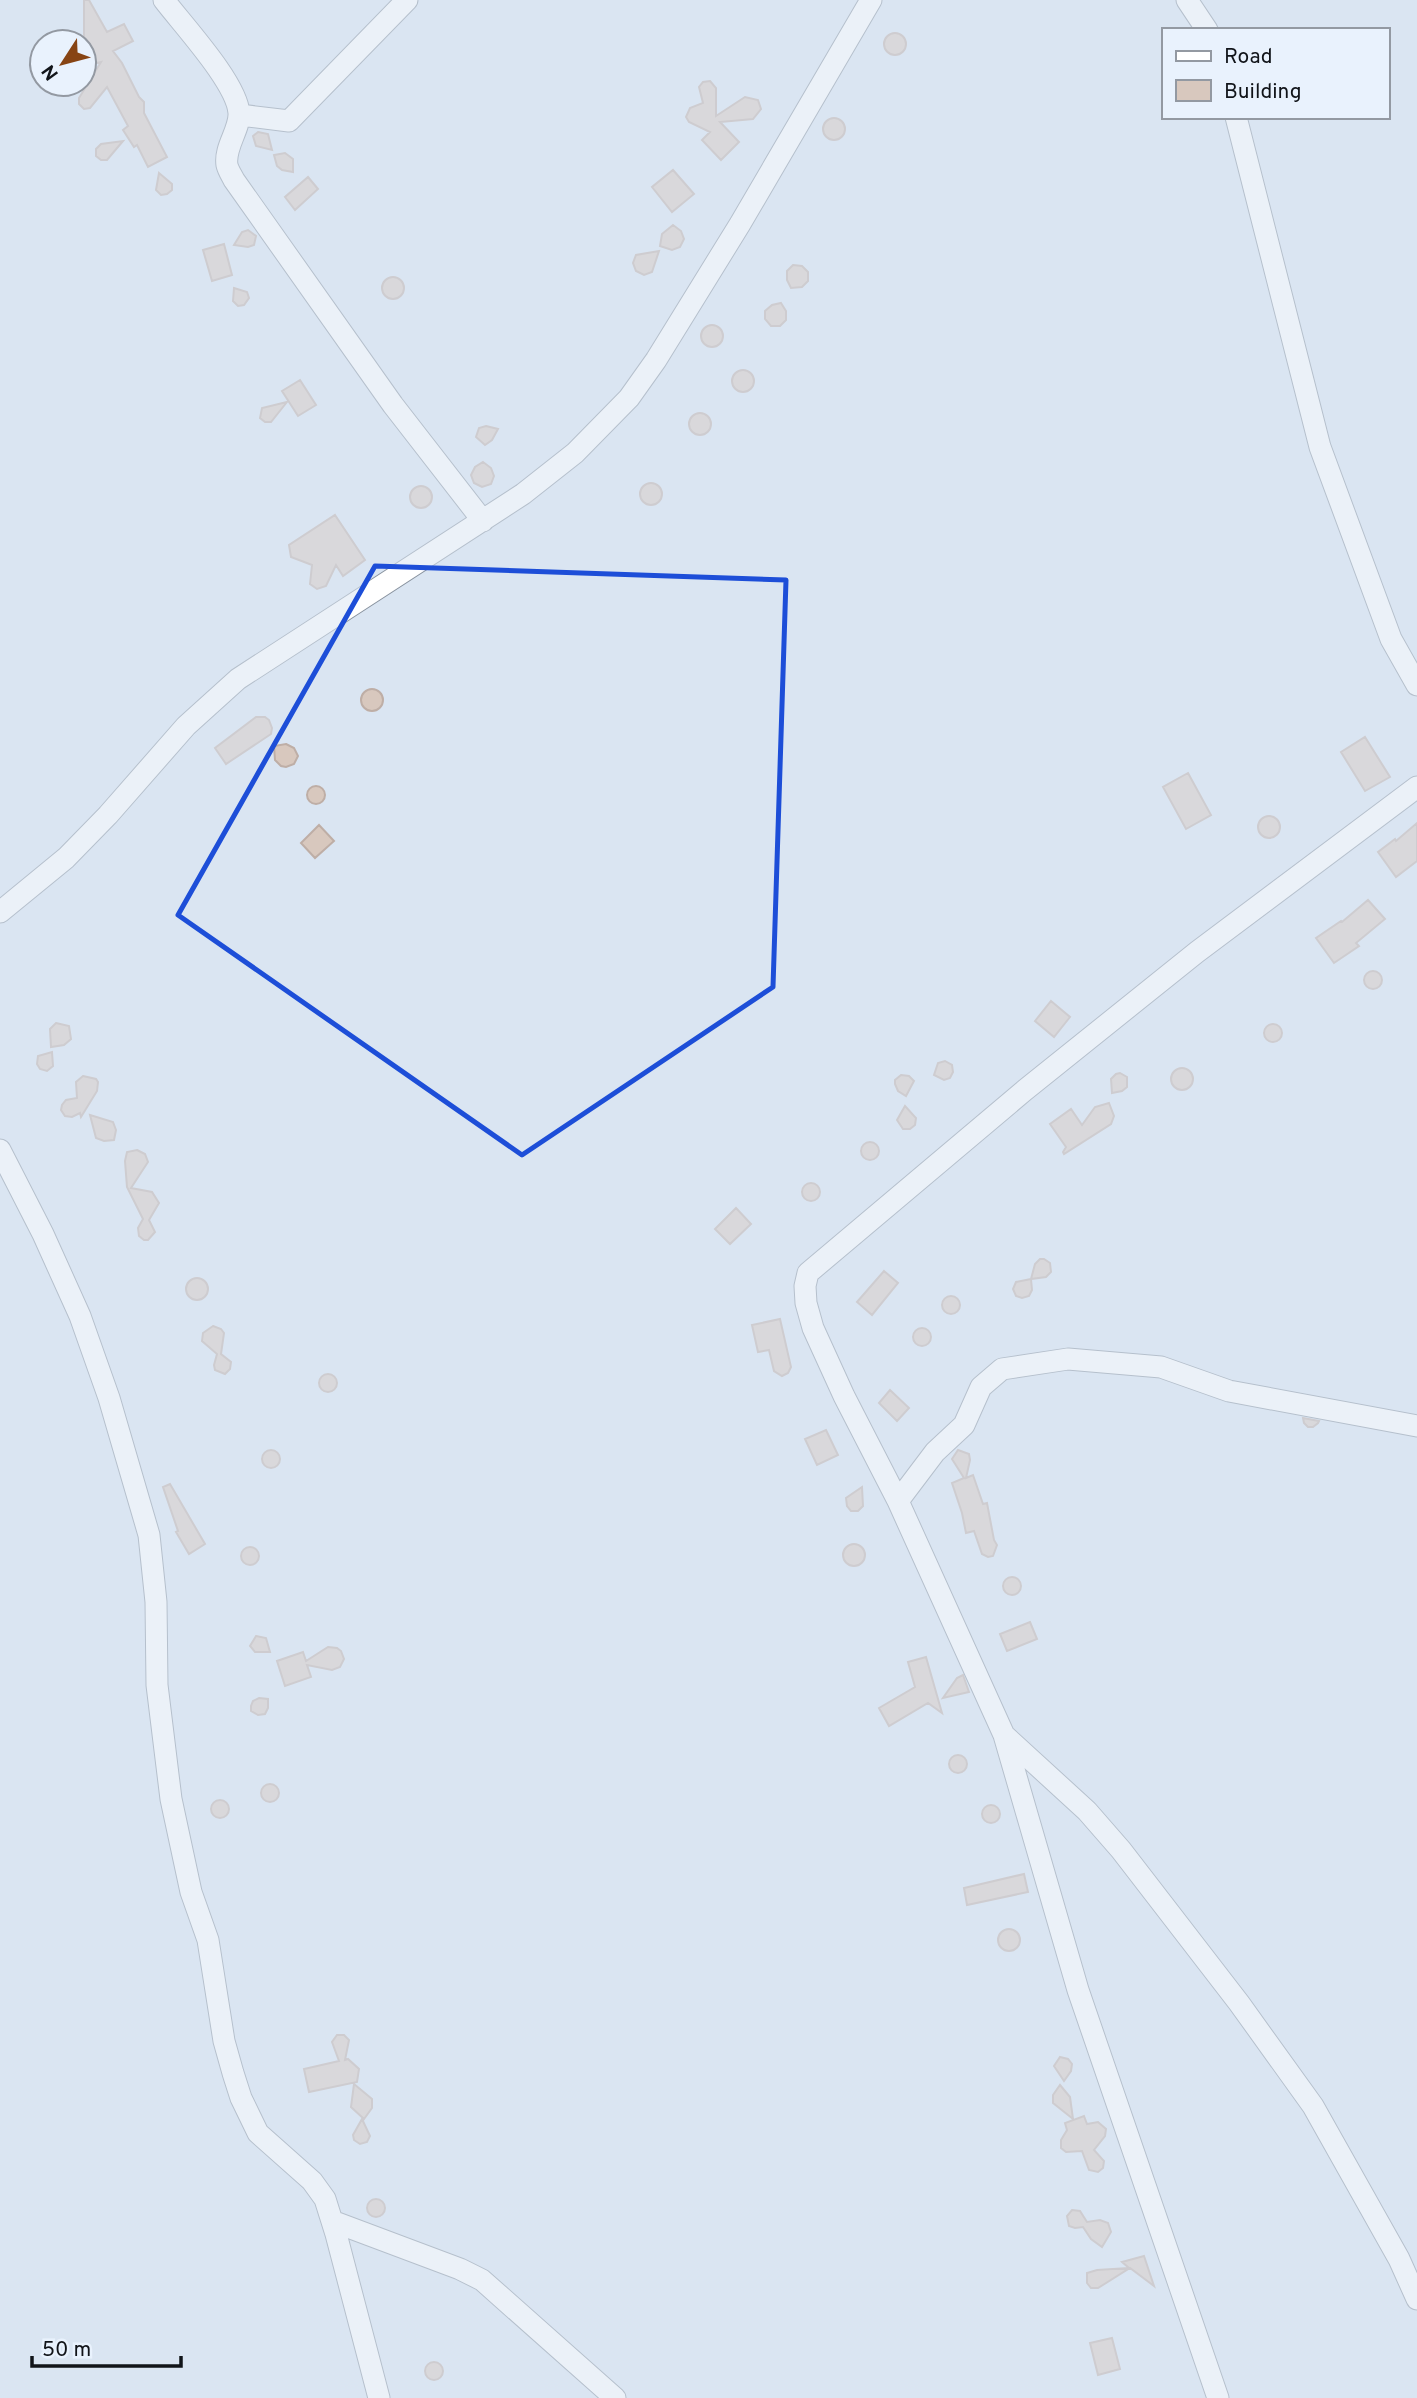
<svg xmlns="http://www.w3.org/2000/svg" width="1417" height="2398" font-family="Overpass,sans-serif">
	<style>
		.building { fill: #d8c8be; stroke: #beaea6; stroke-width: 2 }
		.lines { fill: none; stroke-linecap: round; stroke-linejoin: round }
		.street-casing { stroke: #89939f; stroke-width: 23 }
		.street { stroke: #fff; stroke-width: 21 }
		.marked { fill: none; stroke: #1d4ed8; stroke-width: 5; stroke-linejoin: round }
	</style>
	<rect width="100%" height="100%" fill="#dae5f2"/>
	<!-- building -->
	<path class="building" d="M 84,0 L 89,0 L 107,32 L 124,24 L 133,41 L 113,51 L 122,63 L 139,97 L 144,102 L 144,113 L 167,157 L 148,167 L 137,145 L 134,147 L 123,130 L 128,126 L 107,87 L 90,108 L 84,109 L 79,104 L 79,98 L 101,62 L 84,66 Z
		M884 44a11 11 0 1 1 22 0a11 11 0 1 1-22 0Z
		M 710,81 L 716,88 L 716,116 L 745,97 L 758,100 L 761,109 L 753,119 L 720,122 L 739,142 L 721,160 L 702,140 L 710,132 L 689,122 L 686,117 L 690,108 L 703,103 L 699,87 L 703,82 Z
		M823 129a11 11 0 1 1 22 0a11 11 0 1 1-22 0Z
		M 258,132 L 268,134 L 272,150 L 256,146 L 253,136 Z
		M 123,141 L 107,160 L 101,160 L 96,156 L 96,149 L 101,144 Z
		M 285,153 L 293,159 L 293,172 L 282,170 L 277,166 L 274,155 Z
		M 673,170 L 694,194 L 672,212 L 652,187 Z
		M 159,173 L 172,184 L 172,190 L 167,194 L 161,195 L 156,190 Z
		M 308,177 L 318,189 L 295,210 L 285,197 Z
		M 673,225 L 681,231 L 684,239 L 680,247 L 672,250 L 660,246 L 662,234 Z
		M 248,230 L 256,236 L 254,245 L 248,247 L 234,245 L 242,232 Z
		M 224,244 L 232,275 L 212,281 L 203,250 Z
		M 659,251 L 652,272 L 644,275 L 636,271 L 633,263 L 636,255 Z
		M 793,265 L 802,266 L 808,272 L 808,281 L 802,287 L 791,288 L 787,280 L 787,271 Z
		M382 288a11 11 0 1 1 22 0a11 11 0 1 1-22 0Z
		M 234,288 L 247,292 L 249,298 L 244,305 L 238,306 L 233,301 Z
		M 781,303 L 786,311 L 786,320 L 780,326 L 771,326 L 765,319 L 765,311 L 772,305 Z
		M701 336a11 11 0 1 1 22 0a11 11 0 1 1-22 0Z
		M732 381a11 11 0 1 1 22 0a11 11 0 1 1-22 0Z
		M 300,380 L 316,405 L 298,416 L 282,391 Z
		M 287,402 L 271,422 L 265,422 L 260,418 L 262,408 Z
		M689 424a11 11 0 1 1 22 0a11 11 0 1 1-22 0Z
		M 486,426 L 498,429 L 492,440 L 485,445 L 476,437 L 479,428 Z
		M 483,462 L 491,468 L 494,476 L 491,484 L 482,487 L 474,483 L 471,475 L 475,467 Z
		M640 494a11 11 0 1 1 22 0a11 11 0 1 1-22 0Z
		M410 497a11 11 0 1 1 22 0a11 11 0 1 1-22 0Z
		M 335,515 L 365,560 L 343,576 L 336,565 L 326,586 L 317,589 L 310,584 L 312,565 L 291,557 L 289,545 Z
		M361 700a11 11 0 1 1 22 0a11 11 0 1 1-22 0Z
		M 256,717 L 265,717 L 269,720 L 272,728 L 271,734 L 226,764 L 215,748 Z
		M 1365,737 L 1390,777 L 1365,791 L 1341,752 Z
		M 286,744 L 294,748 L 298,756 L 294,764 L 286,767 L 281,766 L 275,760 L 274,746 Z
		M 1188,773 L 1211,815 L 1186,829 L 1163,787 Z
		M307 795a9 9 0 1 1 18 0a9 9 0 1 1-18 0Z
		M1258 827a11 11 0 1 1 22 0a11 11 0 1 1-22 0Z
		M 1417,823 L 1417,861 L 1396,877 L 1378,852 L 1395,839 L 1396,841 Z
		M 319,825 L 334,841 L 315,858 L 301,843 Z
		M 1368,900 L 1385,919 L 1356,943 L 1359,946 L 1334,963 L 1316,938 L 1341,921 L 1342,922 Z
		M1364 980a9 9 0 1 1 18 0a9 9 0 1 1-18 0Z
		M 1051,1001 L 1070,1017 L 1054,1037 L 1035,1021 Z
		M 56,1023 L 69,1026 L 71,1039 L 64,1045 L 51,1047 L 50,1029 Z
		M1264 1033a9 9 0 1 1 18 0a9 9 0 1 1-18 0Z
		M 52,1052 L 53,1066 L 47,1071 L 40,1069 L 37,1064 L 38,1056 Z
		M 945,1061 L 952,1065 L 953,1072 L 950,1078 L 944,1080 L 934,1075 L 938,1063 Z
		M1171 1079a11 11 0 1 1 22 0a11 11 0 1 1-22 0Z
		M 1120,1073 L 1127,1077 L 1127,1087 L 1122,1091 L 1112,1093 L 1111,1079 L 1116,1074 Z
		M 901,1075 L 909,1076 L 914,1081 L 906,1096 L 898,1091 L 895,1084 L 895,1080 Z
		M 83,1076 L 96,1079 L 98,1082 L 97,1091 L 81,1117 L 80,1113 L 72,1117 L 65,1116 L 61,1110 L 62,1105 L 66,1100 L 77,1098 L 76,1082 Z
		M 1109,1103 L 1114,1116 L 1111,1124 L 1064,1154 L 1063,1152 L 1066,1147 L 1050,1124 L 1071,1109 L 1082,1125 L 1095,1107 Z
		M 905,1106 L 916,1118 L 915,1125 L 910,1129 L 903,1129 L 897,1120 Z
		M 90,1115 L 113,1122 L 116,1130 L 114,1140 L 104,1141 L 96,1138 Z
		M861 1151a9 9 0 1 1 18 0a9 9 0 1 1-18 0Z
		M 137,1150 L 145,1154 L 148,1162 L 131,1188 L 152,1192 L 159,1203 L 149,1220 L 155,1232 L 148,1240 L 144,1240 L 139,1236 L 138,1228 L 143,1219 L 127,1187 L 125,1161 L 127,1152 Z
		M802 1192a9 9 0 1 1 18 0a9 9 0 1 1-18 0Z
		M 736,1208 L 751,1224 L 730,1244 L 715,1229 Z
		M 1040,1259 L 1044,1259 L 1050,1263 L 1051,1272 L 1046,1277 L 1031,1279 L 1035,1264 Z
		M 884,1271 L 898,1283 L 872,1315 L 857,1302 Z
		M186 1289a11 11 0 1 1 22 0a11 11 0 1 1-22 0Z
		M 1031,1279 L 1032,1290 L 1029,1296 L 1022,1298 L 1016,1296 L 1013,1289 L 1016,1282 Z
		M942 1305a9 9 0 1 1 18 0a9 9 0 1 1-18 0Z
		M 780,1319 L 791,1367 L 788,1373 L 782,1376 L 774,1371 L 769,1350 L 758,1352 L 752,1325 Z
		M 213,1326 L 221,1329 L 224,1333 L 221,1354 L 231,1362 L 230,1369 L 225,1374 L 215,1370 L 214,1365 L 217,1354 L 202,1341 L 203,1333 Z
		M913 1337a9 9 0 1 1 18 0a9 9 0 1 1-18 0Z
		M319 1383a9 9 0 1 1 18 0a9 9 0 1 1-18 0Z
		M 890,1390 L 909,1408 L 897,1421 L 879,1403 Z
		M 1303,1418 L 1319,1421 L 1318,1423 L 1313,1427 L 1308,1427 L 1304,1423 Z
		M 826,1430 L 838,1455 L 817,1465 L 805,1439 Z
		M 958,1450 L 969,1454 L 970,1460 L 966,1478 L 973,1475 L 983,1504 L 987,1503 L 994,1540 L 997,1545 L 993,1556 L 988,1557 L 982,1554 L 974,1531 L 966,1533 L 962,1513 L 952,1483 L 964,1478 L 952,1459 Z
		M262 1459a9 9 0 1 1 18 0a9 9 0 1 1-18 0Z
		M 170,1484 L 205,1544 L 189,1554 L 176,1532 L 178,1531 L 163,1487 Z
		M 862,1487 L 863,1506 L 858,1511 L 851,1511 L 847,1506 L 846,1498 Z
		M843 1555a11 11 0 1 1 22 0a11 11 0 1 1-22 0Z
		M241 1556a9 9 0 1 1 18 0a9 9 0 1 1-18 0Z
		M1003 1586a9 9 0 1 1 18 0a9 9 0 1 1-18 0Z
		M 1030,1622 L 1037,1639 L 1007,1651 L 1000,1634 Z
		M 256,1636 L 266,1638 L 270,1652 L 255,1652 L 250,1646 Z
		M 328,1647 L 337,1648 L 341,1651 L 344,1659 L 340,1667 L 332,1670 L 307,1665 L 311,1677 L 285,1686 L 277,1661 L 303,1652 L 306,1661 Z
		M 926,1657 L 942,1713 L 928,1703 L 889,1726 L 879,1708 L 915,1687 L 908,1662 Z
		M 963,1675 L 969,1692 L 943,1698 L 957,1678 Z
		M 259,1698 L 268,1699 L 268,1708 L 265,1714 L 258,1715 L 251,1711 L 251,1706 L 253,1701 Z
		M949 1764a9 9 0 1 1 18 0a9 9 0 1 1-18 0Z
		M261 1793a9 9 0 1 1 18 0a9 9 0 1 1-18 0Z
		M211 1809a9 9 0 1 1 18 0a9 9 0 1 1-18 0Z
		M982 1814a9 9 0 1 1 18 0a9 9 0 1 1-18 0Z
		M 1024,1874 L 1028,1892 L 967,1905 L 964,1888 Z
		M998 1940a11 11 0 1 1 22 0a11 11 0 1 1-22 0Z
		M 337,2035 L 344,2035 L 349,2040 L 345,2060 L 348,2059 L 359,2069 L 357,2082 L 309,2092 L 304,2069 L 339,2061 L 332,2042 Z
		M 1060,2057 L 1068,2059 L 1072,2064 L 1071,2071 L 1064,2081 L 1054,2066 Z
		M 354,2084 L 372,2099 L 372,2108 L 364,2119 L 351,2107 Z
		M 1060,2085 L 1070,2097 L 1073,2119 L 1053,2103 L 1053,2095 Z
		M 1084,2116 L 1087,2124 L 1098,2122 L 1106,2129 L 1105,2136 L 1094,2150 L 1104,2161 L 1103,2168 L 1098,2172 L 1089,2170 L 1082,2151 L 1066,2152 L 1061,2148 L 1061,2140 L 1067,2130 L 1065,2123 Z
		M 362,2119 L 370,2136 L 367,2142 L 360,2144 L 354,2140 L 353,2135 Z
		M367 2208a9 9 0 1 1 18 0a9 9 0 1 1-18 0Z
		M 1072,2210 L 1080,2211 L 1087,2222 L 1100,2220 L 1108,2223 L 1111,2232 L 1102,2247 L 1091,2239 L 1083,2227 L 1075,2228 L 1069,2226 L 1067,2216 Z
		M 1144,2256 L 1154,2286 L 1130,2268 L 1098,2288 L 1091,2288 L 1087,2283 L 1087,2273 L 1097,2270 L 1129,2268 L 1122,2262 Z
		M 1112,2338 L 1120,2369 L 1098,2375 L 1090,2343 Z
		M425 2371a9 9 0 1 1 18 0a9 9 0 1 1-18 0Z"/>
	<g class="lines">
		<defs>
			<path id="street" d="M 164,0 C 183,25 237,83 239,113 C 240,130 224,147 227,165 C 228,170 232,176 234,180 L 393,405 L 483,521
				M 1187,0 L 1207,30
				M 240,115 L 289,121 L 407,0
				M 1236,117 L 1320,447 L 1391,639 L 1417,685
				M 0,912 L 66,858 L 108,815 L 186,726 L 238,679 L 523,494 L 575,453 L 629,398 L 656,360 L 740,224 L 871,0
				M 0,1150 L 43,1234 L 80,1316 L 109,1398 L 149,1535 L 156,1602 L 157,1685 L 171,1799 L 191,1892 L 208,1940 L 224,2041 L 233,2073 L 241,2098 L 258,2133 L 312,2181 L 325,2199 L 336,2234 L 379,2398
				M 898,1501 L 935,1452 L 964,1425 L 981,1387 L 1002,1369 L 1068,1359 L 1161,1367 L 1229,1391 L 1417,1426
				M 1004,1735 L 1087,1811 L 1121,1850 L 1239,2003 L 1313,2106 L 1399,2259 L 1417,2299
				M 332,2221 L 460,2269 L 482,2280 L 615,2398
				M 1218,2398 L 1078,1990 L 1004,1735 L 898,1501 L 844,1396 L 813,1328 L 806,1303 L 805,1286 L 808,1273 L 1025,1090 L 1197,952 L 1417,787"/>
		</defs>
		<!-- street casing -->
		<use href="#street" class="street-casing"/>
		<!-- street -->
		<use href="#street" class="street"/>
	</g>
	<!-- marked area -->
	<path d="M0 0H1417V2398H0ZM 375,566 L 786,580 L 773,987 L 522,1155 L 178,915 Z" fill="#dae5f2" fill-opacity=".55" fill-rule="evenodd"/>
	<path class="marked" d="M 375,566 L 786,580 L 773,987 L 522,1155 L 178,915 Z"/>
	<!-- legend -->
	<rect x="1162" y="28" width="228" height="91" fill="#e9f2fd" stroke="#9399a2" stroke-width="2"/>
	<rect x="1176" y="51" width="35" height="10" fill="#ffffff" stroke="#9399a2" stroke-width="2"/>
	<text x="1224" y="63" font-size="21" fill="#111419">Road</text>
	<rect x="1176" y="80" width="35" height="21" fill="#d8c8be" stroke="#9399a2" stroke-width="2"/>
	<text x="1224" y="98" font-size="21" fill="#111419">Building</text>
	<!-- north arrow -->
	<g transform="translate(63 63) rotate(234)"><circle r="33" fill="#e9f2fd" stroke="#9399a2" stroke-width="2"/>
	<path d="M0-5L12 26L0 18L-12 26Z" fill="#874414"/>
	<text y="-10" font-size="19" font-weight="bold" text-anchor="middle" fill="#111419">N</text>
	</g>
	<!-- scale -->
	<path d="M32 2356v10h149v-10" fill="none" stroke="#111419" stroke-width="3.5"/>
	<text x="42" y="2356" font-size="21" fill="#111419" stroke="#e9f2fd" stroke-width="5" paint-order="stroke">50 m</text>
</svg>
